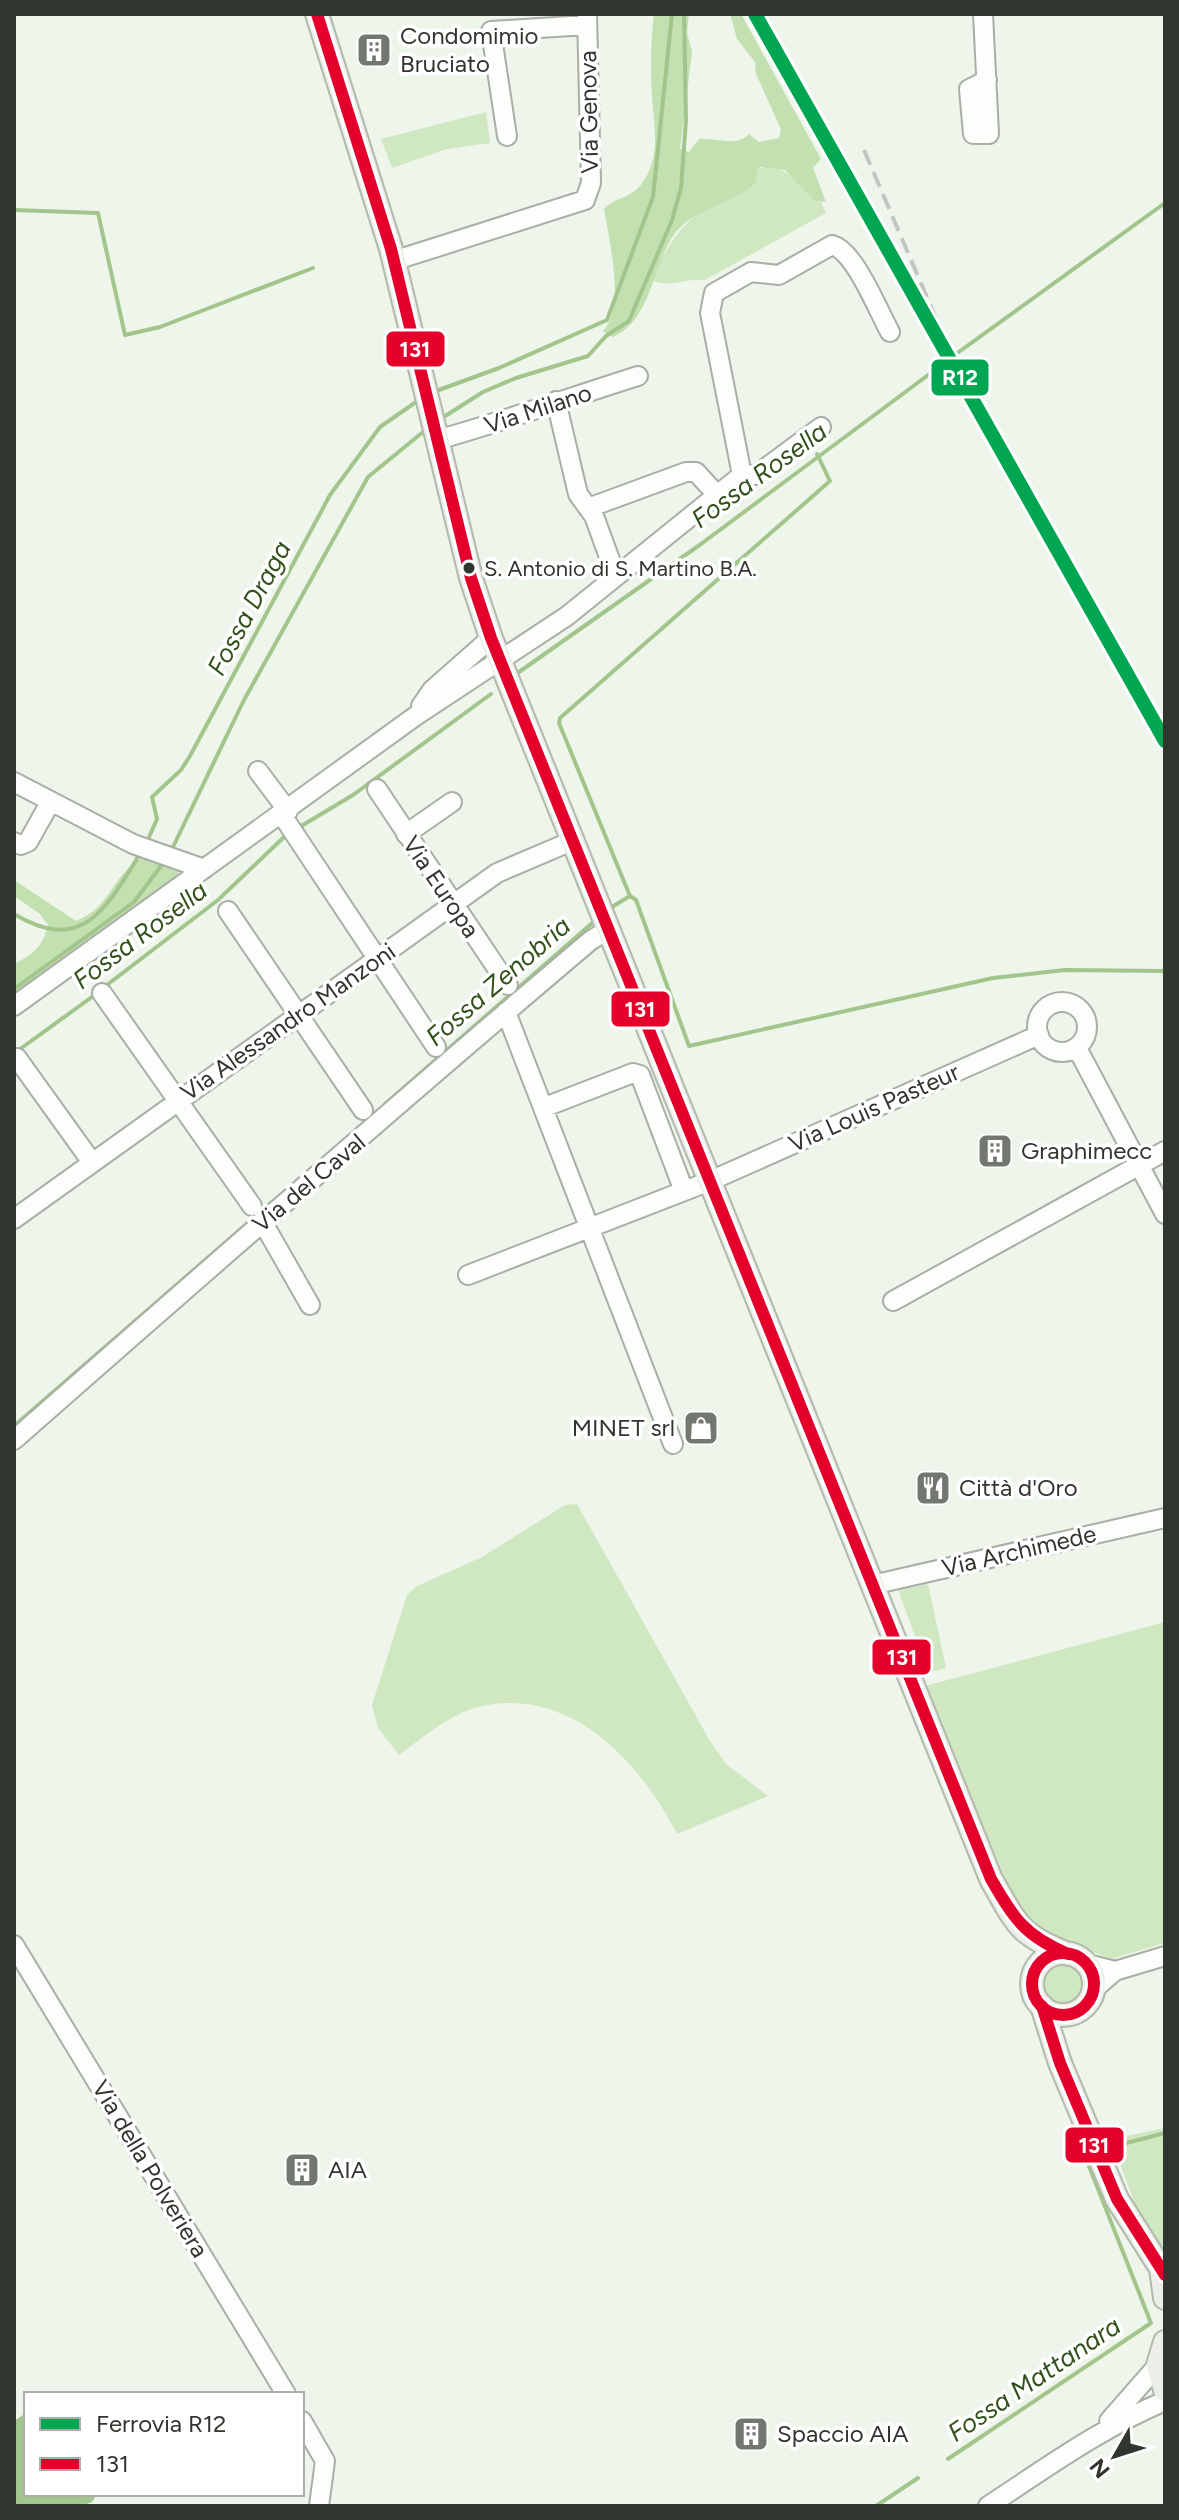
<svg xmlns="http://www.w3.org/2000/svg" width="1179" height="2520" font-family="Figtree,sans-serif">
	<style>
		.green { fill: #d0e8c2 }
		.forest { fill: #c3e0b0 }
		.water { fill: #a2c58c }
		.lines { fill: none; stroke-linecap: round; stroke-linejoin: round }
		.stream { stroke: #a2c58c; stroke-width: 4 }
		.minor-casing { stroke: #a9aea6; stroke-width: 22 }
		.major-casing { stroke: #b1baab; stroke-width: 26 }
		.minor { stroke: #fcfefc; stroke-width: 18 }
		.major { stroke: #ebefe8; stroke-width: 22 }
		.rail { stroke: #c3c5c1; stroke-width: 4; stroke-dasharray: 16 8; stroke-linecap: butt }
		.bus-1-casing { stroke: #fff; stroke-width: 18 }
		.bus-1 { stroke: #e4002b; stroke-width: 12 }
		.rail-1-casing { stroke: #fff; stroke-width: 20 }
		.rail-1 { stroke: #00a651; stroke-width: 14 }
		.bus-dot { fill: #30352d; stroke: #fff; stroke-width: 3 }
		.labels { text-anchor: middle; stroke-width: 7; stroke-linejoin: round; paint-order: stroke }
		.bus-label { font-size: 22px; fill: #30352d; stroke: #fff; text-anchor: start }
		.poi-label { font-size: 24px; fill: #30352d; stroke: #fff; text-anchor: start }
		.street-label { font-size: 24px; fill: #30352d; stroke: #fff }
		.water-label { font-size: 26px; font-style: italic; fill: #32511b; stroke: #fff }
		.line-badge { stroke: #fff; stroke-width: 3 }
		.badge-label { font-size: 22px; text-anchor: middle; font-weight: bold; fill: #fff }
	</style>
	<rect width="100%" height="100%" fill="#eef5ea"/>
	<!-- green -->
	<path class="green" d="M 486,112 L 490,143 L 447,149 L 392,168 L 381,139 Z
		M 768,166 C 790,171 804,182 815,201 L 821,202 L 826,213 L 705,280 C 685,278 670,288 651,280 C 668,244 690,205 734,198 L 757,170 Z
		M 577,1504 L 710,1741 L 726,1764 L 768,1796 L 677,1834 C 638,1758 565,1681 471,1709 C 445,1718 421,1739 399,1755 L 378,1728 L 372,1705 L 407,1595 L 417,1586 L 482,1557 L 565,1505 Z
		M 902,1584 L 905,1589 L 928,1584 L 946,1668 L 928,1673 L 897,1586 Z
		M 1165,1622 L 1165,1943 L 1111,1959 L 1044,1933 L 1019,1911 L 925,1686 Z
		M1040 1986a21 21 0 1 1 42 0a21 21 0 1 1-42 0Z
		M 1165,2128 L 1165,2255 L 1139,2215 L 1111,2139 Z"/>
	<!-- forest -->
	<path class="forest" d="M 654,14 L 689,14 L 687,33 L 692,52 L 680,149 L 689,152 L 699,139 C 717,137 736,148 749,134 L 759,142 L 779,138 L 781,129 L 756,74 L 755,62 L 737,39 L 730,14 L 741,14 L 821,159 L 813,168 L 826,202 L 815,201 L 785,170 L 761,167 L 757,170 L 756,182 C 734,206 691,206 671,239 C 653,269 649,322 613,337 L 603,331 C 626,308 609,239 604,209 C 614,198 630,198 640,186 C 662,158 654,128 652,96 C 650,69 651,40 654,14 Z
		M 143,857 L 179,869 L 178,875 L 106,932 L 14,996 L 14,964 C 33,955 43,946 48,925 L 40,914 L 14,896 L 14,880 L 76,921 C 113,906 110,876 143,857 Z"/>
	<!-- water -->
	<path class="water" d="M 26,2413 L 26,2494 L 97,2494 L 92,2502 L 82,2506 L 14,2506 L 14,2421 Z"/>
	<g class="lines">
		<!-- stream -->
		<path class="stream" d="M 14,210 L 98,213 L 125,335 L 160,327 L 313,268
			M 956,354 L 1165,203
			M 436,391 L 499,368 L 607,320 L 653,197 L 672,14
			M 442,418 L 483,392 L 516,378 L 588,356 L 606,336 L 629,321 L 672,220 L 681,188 L 686,120 L 684,14
			M 519,672 L 701,544 L 943,364
			M 298,828 L 353,795 L 491,694
			M 146,844 L 157,819 L 152,797 L 181,770 L 190,756 L 330,495 L 380,427 L 416,402
			M 172,849 L 244,700 L 368,477 L 423,432
			M 630,896 L 559,723 L 560,718 L 830,481 L 817,454
			M 607,910 L 630,896 L 636,900 L 689,1046 L 993,978 L 1065,970 L 1165,971
			M 14,914 C 81,954 105,911 138,857
			M 103,988 L 218,900 L 283,838
			M 14,989 L 134,902 L 161,866
			M 16,1052 L 96,994
			M 384,1105 L 598,918
			M 14,1426 L 272,1202
			M 1111,2147 L 1165,2133
			M 948,2459 L 1151,2323 L 1085,2156
			M 876,2506 L 918,2478"/>
		<defs>
			<path id="minor" d="M 983,14 L 989,134 L 973,134 L 969,89 L 987,80
				M 507,136 L 491,31 L 587,25
				M 393,261 L 585,200 L 591,183 L 587,14
				M 556,401 L 578,494 L 594,516 L 616,576
				M 437,440 C 505,421 571,397 638,376
				M 742,475 L 756,475 L 821,427
				M 588,508 L 686,472 L 696,472 L 719,497
				M 421,706 L 432,690 L 491,638
				M 258,771 L 288,811
				M 14,782 L 133,844 L 204,869
				M 377,789 L 508,985
				M 282,815 L 436,1047
				M 406,834 L 452,802
				M 14,842 L 21,845 L 28,842 L 51,801
				M 228,911 L 363,1110
				M 102,993 L 252,1206
				M1037 1027a25 25 0 1 1 50 0a25 25 0 1 1-50 0Z
				M 14,1006 L 417,715 L 567,616 L 742,475 L 710,313 L 714,293 L 751,272 L 779,275 L 832,245 C 855,251 878,311 890,332
				M 506,1012 L 673,1444
				M 1077,1048 L 1165,1214
				M 17,1058 L 91,1161
				M 545,1107 L 633,1073 L 640,1075 L 684,1191
				M 14,1219 L 497,873 L 572,841
				M 262,1221 L 310,1305
				M 468,1275 L 710,1181 L 1039,1035
				M 893,1301 L 1165,1151
				M 14,1440 C 205,1272 396,1105 590,941 L 607,930
				M 872,1585 L 1165,1518
				M 14,1945 L 286,2394
				M 1087,1964 L 1115,1971
				M 1093,1990 L 1115,1971 L 1165,1956
				M 302,2421 L 325,2461 L 319,2506
				M 1109,2421 L 1158,2365
				M 988,2506 C 1046,2468 1101,2428 1165,2401"/>
			<path id="major" d="M 317,14 L 391,249 L 471,578 L 491,638 L 991,1879 C 1017,1924 1017,1934 1068,1954
				M1032 1984a31 31 0 1 1 62 0a31 31 0 1 1-62 0Z
				M 1042,2006 L 1060,2063 L 1117,2199 L 1165,2275
				M 1161,2269 L 1165,2298
				M 1165,2342 L 1158,2365 L 1165,2390"/>
		</defs>
		<!-- minor casing -->
		<use href="#minor" class="minor-casing"/>
		<!-- major casing -->
		<use href="#major" class="major-casing"/>
		<!-- minor -->
		<use href="#minor" class="minor"/>
		<!-- major -->
		<use href="#major" class="major"/>
		<!-- rail -->
		<path class="rail" d="M 824,137 L 864,193
			M 864,150 L 938,323"/>
		<defs>
			<path id="bus-1" d="M 317,14 L 391,249 L 471,578 L 491,638 L 991,1879 C 1014,1919 1025,1936 1068,1954
				M1032 1984a31 31 0 1 1 62 0a31 31 0 1 1-62 0Z
				M 1042,2006 L 1060,2063 L 1117,2199 L 1165,2275"/>
		</defs>
		<!-- bus-1 casing -->
		<use href="#bus-1" class="bus-1-casing"/>
		<!-- bus-1 -->
		<use href="#bus-1" class="bus-1"/>
		<defs>
			<path id="rail-1" d="M 755,14 L 1165,741"/>
		</defs>
		<!-- rail-1 casing -->
		<use href="#rail-1" class="rail-1-casing"/>
		<!-- rail-1 -->
		<use href="#rail-1" class="rail-1"/>
	</g>
	<!-- icons -->
	<defs>
		<symbol id="building-square" viewBox="-11 -11 22 22"><rect x="-9" y="-9" width="18" height="18" rx="4" fill="#72786f" stroke="#fff"/><path d="M-4-6H4V6H1V3H-1V6H-4ZM-2.5-4.3h1.7v1.8h-1.7ZM.8-4.3h1.7v1.8H.8ZM-2.5-1h1.7V.8h-1.7ZM.8-1h1.7V.8H.8Z" fill="#fff"/></symbol>
		<symbol id="shop-square" viewBox="-11 -11 22 22"><rect x="-9" y="-9" width="18" height="18" rx="4" fill="#72786f" stroke="#fff"/><path d="M-5-2.5h2.3a2.7 3.5 0 0 1 5.4 0H5L5.5 6h-11ZM-1.5-2.5h3a1.5 2.3 0 0 0-3 0Z" fill="#fff"/></symbol>
		<symbol id="restaurant-square" viewBox="-11 -11 22 22"><rect x="-9" y="-9" width="18" height="18" rx="4" fill="#72786f" stroke="#fff"/><path d="M-5-6h1v4h1v-4h1v4h1v-4h1v5L-1.5 .5V6h-2V.5L-5-1ZM5-6V6H3V1.5H1.5Q1.5-4 5-6Z" fill="#fff"/></symbol>
	</defs>
	<g fill-rule="evenodd">
		<use href="#building-square" x="354" y="30" width="40" height="40"/>
		<use href="#building-square" x="975" y="1131" width="40" height="40"/>
		<use href="#shop-square" x="681" y="1408" width="40" height="40"/>
		<use href="#restaurant-square" x="913" y="1468" width="40" height="40"/>
		<use href="#building-square" x="282" y="2150" width="40" height="40"/>
		<use href="#building-square" x="731" y="2414" width="40" height="40"/>
	</g>
	<!-- markers -->
	<circle class="bus-dot" cx="469" cy="568" r="7"/>
	<g class="labels">
		<!-- bus labels -->
		<g class="bus-label">
			<text x="484" y="576">S. Antonio di S. Martino B.A.</text>
		</g>
		<!-- poi labels -->
		<g class="poi-label">
			<text x="400" y="44">Condomimio<tspan x="400" dy="28">Bruciato</tspan></text>
			<text x="1021" y="1159">Graphimecc</text>
			<text x="675" y="1436" text-anchor="end">MINET srl</text>
			<text x="959" y="1496">Città d'Oro</text>
			<text x="328" y="2178">AIA</text>
			<text x="777" y="2442">Spaccio AIA</text>
		</g>
		<!-- street labels -->
		<g class="street-label">
			<text transform="translate(589 112) rotate(-91)" y="8">Via Genova</text>
			<text transform="translate(538 409) rotate(-18)" y="8">Via Milano</text>
			<text transform="translate(441 887) rotate(56)" y="8">Via Europa</text>
			<text transform="translate(288 1022) rotate(-35)" y="8">Via Alessandro Manzoni</text>
			<text transform="translate(874 1108) rotate(-24)" y="8">Via Louis Pasteur</text>
			<text transform="translate(309 1183) rotate(-40)" y="8">Via del Caval</text>
			<text transform="translate(1019 1551) rotate(-13)" y="8">Via Archimede</text>
			<text transform="translate(150 2169) rotate(59)" y="8">Via della Polveriera</text>
		</g>
		<!-- water labels -->
		<g class="water-label">
			<text transform="translate(759 475) rotate(-36)" y="9">Fossa Rosella</text>
			<text transform="translate(249 608) rotate(-62)" y="9">Fossa Draga</text>
			<text transform="translate(140 935) rotate(-37)" y="9">Fossa Rosella</text>
			<text transform="translate(498 981) rotate(-41)" y="9">Fossa Zenobria</text>
			<text transform="translate(1034 2379) rotate(-34)" y="9">Fossa Mattanara</text>
		</g>
	</g>
	<g class="line-badge">
		<rect x="385" y="330" width="61" height="38" rx="8" fill="#e4002b"/>
		<rect x="930" y="358" width="60" height="39" rx="8" fill="#00a651"/>
		<rect x="610" y="990" width="61" height="38" rx="8" fill="#e4002b"/>
		<rect x="871" y="1638" width="61" height="38" rx="8" fill="#e4002b"/>
		<rect x="1064" y="2126" width="61" height="38" rx="8" fill="#e4002b"/>
	</g>
	<g class="badge-label">
		<text x="415" y="357">131</text>
		<text x="960" y="385">R12</text>
		<text x="640" y="1017">131</text>
		<text x="902" y="1665">131</text>
		<text x="1094" y="2153">131</text>
	</g>
	<!-- border -->
	<rect width="1179" height="2520" fill="none" stroke="#30352d" stroke-width="32"/>
	<!-- legend -->
	<rect x="24" y="2392" width="280" height="104" fill="#ffffff" stroke="#acaeab" stroke-width="2"/>
	<rect x="40" y="2418" width="40" height="12" fill="#00a651" stroke="#acaeab" stroke-width="2"/>
	<text x="96" y="2432" font-size="24" fill="#30352d">Ferrovia R12</text>
	<rect x="40" y="2458" width="40" height="12" fill="#e4002b" stroke="#acaeab" stroke-width="2"/>
	<text x="96" y="2472" font-size="24" fill="#30352d">131</text>
	<!-- north arrow -->
	<g transform="translate(1115 2456) rotate(231)" stroke="#ffffff" stroke-width="6" paint-order="stroke">
	<path d="M0-6L14 30L0 20L-14 30Z" fill="#30352d"/>
	<text y="-12" font-size="22" font-weight="bold" text-anchor="middle" fill="#30352d">N</text>
	</g>
</svg>
